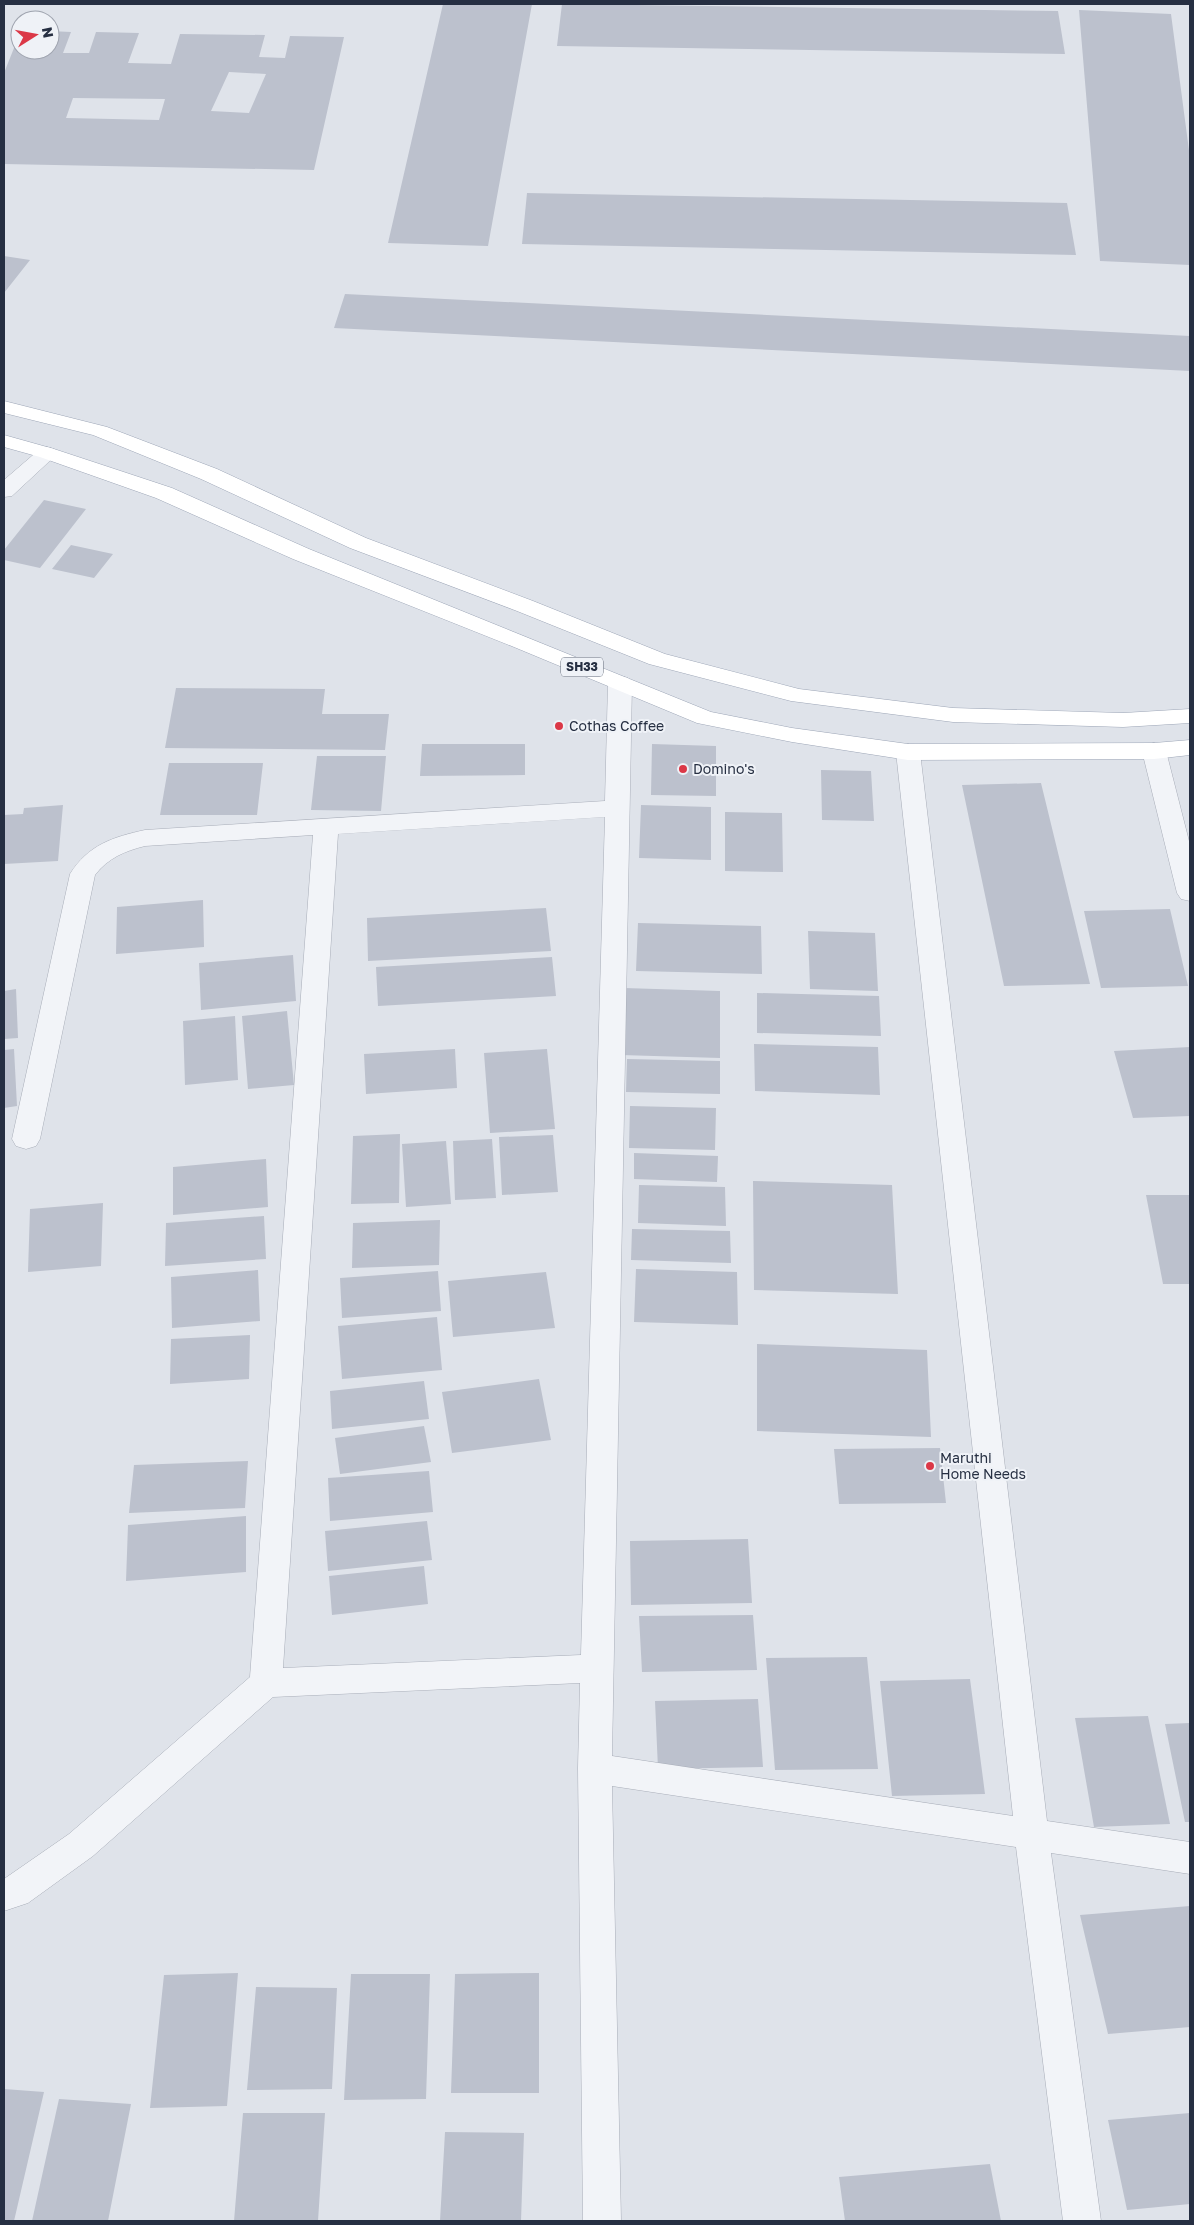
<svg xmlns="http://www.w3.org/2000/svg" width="1194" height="2225" font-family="'Golos Text',sans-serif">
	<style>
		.building { fill: #bcc1cd; fill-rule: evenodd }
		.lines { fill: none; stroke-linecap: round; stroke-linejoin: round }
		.minor-casing { stroke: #a8adb8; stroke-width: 1 }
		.major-casing { stroke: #9da6b7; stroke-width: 1 }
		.minor { fill: #f2f4f8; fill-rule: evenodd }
		.major { fill: #fff; fill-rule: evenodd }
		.poi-dot { fill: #db3847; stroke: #eff2f7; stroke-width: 2 }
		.labels { text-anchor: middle; stroke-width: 4; stroke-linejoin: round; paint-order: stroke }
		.shield { fill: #eff2f7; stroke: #626a78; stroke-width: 1 }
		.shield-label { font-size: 12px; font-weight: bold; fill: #262f42 }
		.poi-label { font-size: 14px; fill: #262f42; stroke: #eff2f7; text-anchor: start }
	</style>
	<rect width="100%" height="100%" fill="#dfe3ea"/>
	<!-- building -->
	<path class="building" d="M 443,4 L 532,4 L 488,246 L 388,243 Z
		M 562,4 L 1058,11 L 1065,54 L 557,46 Z
		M 1079,10 L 1171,14 L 1190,158 L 1190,265 L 1100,261 Z
		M 50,31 L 71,32 L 63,53 L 89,53 L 96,32 L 139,33 L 128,63 L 171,64 L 180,34 L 265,35 L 259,57 L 285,58 L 290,36 L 344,37 L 314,170 L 4,164 L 4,73 L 20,33 L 20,50 L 50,50 ZM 229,72 L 266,74 L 249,113 L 211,111 ZM 73,98 L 165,99 L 159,120 L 66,118 Z
		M 527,193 L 1067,203 L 1076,255 L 522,244 Z
		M 4,256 L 30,260 L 4,293 Z
		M 345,294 L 1190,336 L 1190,371 L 334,328 Z
		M 44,500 L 86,509 L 40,568 L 4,560 L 4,550 Z
		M 71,545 L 113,554 L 94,578 L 52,569 Z
		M 176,688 L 325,689 L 322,714 L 389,714 L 385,750 L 165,748 Z
		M 422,744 L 525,744 L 525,775 L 420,776 Z
		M 652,744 L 716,746 L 716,796 L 651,795 Z
		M 317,756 L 386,756 L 381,811 L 311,810 Z
		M 169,763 L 263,763 L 257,815 L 160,815 Z
		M 821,770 L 871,771 L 874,821 L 822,820 Z
		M 1041,783 L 1090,984 L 1004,986 L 962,785 Z
		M 63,805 L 58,861 L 4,864 L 4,815 L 23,814 L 24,808 Z
		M 641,805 L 711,807 L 711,860 L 639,858 Z
		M 725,812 L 782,813 L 783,872 L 725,871 Z
		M 203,900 L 204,947 L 116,954 L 117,907 Z
		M 546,908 L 551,951 L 368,961 L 367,918 Z
		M 1170,909 L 1188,986 L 1101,988 L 1084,911 Z
		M 638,923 L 761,926 L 762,974 L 636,971 Z
		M 808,931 L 875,933 L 878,991 L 810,989 Z
		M 293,955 L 296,1001 L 201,1010 L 199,963 Z
		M 552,957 L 556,996 L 378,1006 L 376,967 Z
		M 624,988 L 720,991 L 720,1058 L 621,1055 Z
		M 16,989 L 18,1038 L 4,1039 L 4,991 Z
		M 757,993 L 879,996 L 881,1036 L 757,1033 Z
		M 287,1011 L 294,1085 L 248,1089 L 242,1016 Z
		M 235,1016 L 238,1080 L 185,1085 L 183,1021 Z
		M 754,1044 L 878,1047 L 880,1095 L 755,1091 Z
		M 1190,1047 L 1190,1116 L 1133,1118 L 1114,1051 Z
		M 14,1049 L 17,1106 L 4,1108 L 4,1050 Z
		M 455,1049 L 457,1088 L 366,1094 L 364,1054 Z
		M 547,1049 L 555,1129 L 490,1133 L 484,1053 Z
		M 627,1059 L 720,1061 L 720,1094 L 626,1092 Z
		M 630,1106 L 716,1108 L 715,1150 L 629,1148 Z
		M 400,1134 L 399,1203 L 351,1204 L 353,1136 Z
		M 553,1135 L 558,1192 L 502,1195 L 499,1137 Z
		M 492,1139 L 496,1198 L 455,1200 L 453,1141 Z
		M 446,1141 L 451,1204 L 406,1207 L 402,1144 Z
		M 634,1153 L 718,1156 L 717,1182 L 634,1179 Z
		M 266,1159 L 268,1207 L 173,1215 L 173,1167 Z
		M 753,1181 L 892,1185 L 898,1294 L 754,1290 Z
		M 639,1185 L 725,1187 L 726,1226 L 638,1223 Z
		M 1146,1195 L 1190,1195 L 1190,1284 L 1163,1284 Z
		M 103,1203 L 101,1266 L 28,1272 L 30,1209 Z
		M 264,1216 L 266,1259 L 165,1266 L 166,1223 Z
		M 440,1220 L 439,1265 L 352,1268 L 353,1223 Z
		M 632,1229 L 730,1231 L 731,1263 L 631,1260 Z
		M 636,1269 L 737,1272 L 738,1325 L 634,1322 Z
		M 258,1270 L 260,1321 L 172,1328 L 171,1277 Z
		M 438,1271 L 441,1311 L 342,1318 L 340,1278 Z
		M 546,1272 L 555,1328 L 453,1337 L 448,1281 Z
		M 437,1317 L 442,1370 L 342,1379 L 338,1326 Z
		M 250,1335 L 249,1379 L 170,1384 L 171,1339 Z
		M 757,1344 L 927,1350 L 931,1437 L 757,1431 Z
		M 539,1379 L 551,1440 L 452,1453 L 442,1392 Z
		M 424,1381 L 429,1419 L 332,1429 L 330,1391 Z
		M 424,1426 L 431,1462 L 340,1474 L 335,1438 Z
		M 940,1448 L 946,1503 L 839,1504 L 834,1449 Z
		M 248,1461 L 245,1508 L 129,1513 L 134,1465 Z
		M 429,1471 L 433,1512 L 330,1521 L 328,1478 Z
		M 246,1516 L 246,1572 L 126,1581 L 128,1525 Z
		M 427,1521 L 432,1560 L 328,1571 L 325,1531 Z
		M 748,1539 L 752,1603 L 631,1605 L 630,1541 Z
		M 424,1566 L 428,1604 L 332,1615 L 329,1576 Z
		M 753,1615 L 757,1670 L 642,1672 L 639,1616 Z
		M 867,1657 L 878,1769 L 775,1770 L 766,1658 Z
		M 970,1679 L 985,1794 L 892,1796 L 880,1681 Z
		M 758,1699 L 763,1767 L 658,1769 L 655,1701 Z
		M 1148,1716 L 1170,1824 L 1094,1827 L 1075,1718 Z
		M 1190,1723 L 1190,1822 L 1185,1822 L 1165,1724 Z
		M 1190,1906 L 1190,2027 L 1108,2034 L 1080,1915 Z
		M 238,1973 L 227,2106 L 150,2108 L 164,1975 Z
		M 539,1973 L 539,2093 L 451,2093 L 455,1974 Z
		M 351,1974 L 430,1974 L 426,2099 L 344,2100 Z
		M 256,1987 L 337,1988 L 332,2089 L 247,2090 Z
		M 4,2089 L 44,2092 L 14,2221 L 4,2221 Z
		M 59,2099 L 131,2104 L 108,2221 L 32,2221 Z
		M 243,2113 L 325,2113 L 318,2221 L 234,2221 Z
		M 1190,2113 L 1190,2204 L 1127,2210 L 1108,2120 Z
		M 445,2132 L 524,2133 L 521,2221 L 440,2221 Z
		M 990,2164 L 1001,2221 L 845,2221 L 839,2177 Z"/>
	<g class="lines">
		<defs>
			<path id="minor" d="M 47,447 L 54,449 L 58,453 L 54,457 L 12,496 L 4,497 L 4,480 L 40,449 Z
				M 620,676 L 628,678 L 632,683 L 612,1756 L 1013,1816 L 896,752 L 899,747 L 908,744 L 917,747 L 920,752 L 1047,1821 L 1190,1842 L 1190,1874 L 1051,1853 L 1101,2221 L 1063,2221 L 1016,1847 L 612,1786 L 621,2221 L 583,2221 L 578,1768 L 580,1683 L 273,1697 L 93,1856 L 28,1903 L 4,1911 L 4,1879 L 69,1834 L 250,1677 L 313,835 L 145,846 C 125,851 108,858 95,875 L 40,1139 L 36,1146 L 26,1149 L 16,1146 L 12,1139 L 70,874 C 88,845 113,837 145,830 L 605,801 L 608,683 L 612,678 ZM 605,817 L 581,1655 L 283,1668 L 338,834 Z
				M 1154,743 L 1163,746 L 1166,751 L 1190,845 L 1190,901 L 1181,899 L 1177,893 L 1142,751 L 1145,746 Z"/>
			<path id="major" d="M 4,401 L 107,427 L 217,469 L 366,538 L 533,601 L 665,654 L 799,689 L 953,708 L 1123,713 L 1190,709 L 1190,723 L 1123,727 L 953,722 L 791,701 L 649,664 L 517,611 L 350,548 L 201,479 L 93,435 L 4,413 Z
				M 4,435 L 54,449 L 172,488 L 309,549 L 711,712 L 792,728 L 908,744 L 1154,743 L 1190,740 L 1190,755 L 1154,759 L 908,760 L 792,742 L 697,723 L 514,647 L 293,559 L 156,498 L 40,457 L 4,447 Z"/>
		</defs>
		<!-- minor casing -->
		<use href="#minor" class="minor-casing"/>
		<!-- major casing -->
		<use href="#major" class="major-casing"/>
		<!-- minor -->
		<use href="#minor" class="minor"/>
		<!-- major -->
		<use href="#major" class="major"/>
	</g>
	<!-- markers -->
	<g class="poi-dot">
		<circle cx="559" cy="726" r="5"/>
		<circle cx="683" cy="769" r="5"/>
		<circle cx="930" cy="1466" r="5"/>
	</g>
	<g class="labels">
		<!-- shield labels -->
		<rect class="shield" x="561" y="657.5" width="42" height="19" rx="4"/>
		<g class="shield-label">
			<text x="582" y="671">SH33</text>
		</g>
		<!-- poi labels -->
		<g class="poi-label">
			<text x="569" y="731">Cothas Coffee</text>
			<text x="693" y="774">Domino's</text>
			<text x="940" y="1463">Maruthi<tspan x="940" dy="16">Home Needs</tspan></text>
		</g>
	</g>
	<!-- border -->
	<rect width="1194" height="2225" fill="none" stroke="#262f42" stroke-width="10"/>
	<!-- north arrow -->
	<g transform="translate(35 35) rotate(79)"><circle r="24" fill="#eff2f7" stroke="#9fa4af"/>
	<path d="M0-4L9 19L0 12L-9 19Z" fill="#db3847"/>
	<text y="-8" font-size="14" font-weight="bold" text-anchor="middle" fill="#262f42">N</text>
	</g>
</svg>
